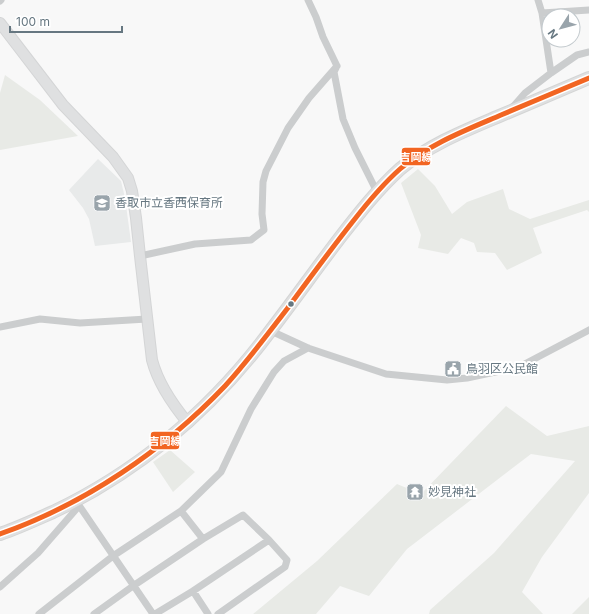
<svg xmlns="http://www.w3.org/2000/svg" width="589" height="614" font-family="Inter,'Noto Sans JP',sans-serif">
	<style>
		.built { fill: #e8eaea }
		.green { fill: #e8eae6 }
		.lines { fill: none; stroke-linecap: round; stroke-linejoin: round }
		.secondary-casing { stroke: #d4d5d6; stroke-width: 12 }
		.highway-casing { stroke: #d4d5d5; stroke-width: 14 }
		.street { stroke: #cbcdce; stroke-width: 7 }
		.secondary { stroke: #dfe0e1; stroke-width: 10 }
		.highway { stroke: #dfe0e1; stroke-width: 12 }
		.bus-1-casing { stroke: #fff; stroke-width: 8 }
		.bus-1 { stroke: #f26522; stroke-width: 5 }
		.bus-dot { fill: #667781; stroke: #fff; stroke-width: 1.5 }
		.labels { text-anchor: middle; stroke-width: 4; stroke-linejoin: round; paint-order: stroke }
		.poi-label { font-size: 12px; fill: #667781; stroke: #fff; text-anchor: start }
		.line-badge { stroke: #fff; stroke-width: 1.5 }
		.badge-label { font-size: 11px; text-anchor: middle; font-weight: bold; fill: #fff }
	</style>
	<rect width="100%" height="100%" fill="#f8f8f8"/>
	<!-- built -->
	<path class="built" d="M 98,159 L 121,181 L 125,198 L 131,242 L 95,246 L 89,219 L 83,208 L 69,190 Z"/>
	<!-- green -->
	<path class="green" d="M 5,75 L 40,100 L 78,136 L 0,150 L 0,93 Z
		M 418,169 L 435,186 L 452,214 L 467,202 L 503,189 L 509,209 L 530,219 L 589,200 L 589,212 L 587,210 L 533,228 L 542,253 L 507,270 L 495,253 L 477,252 L 474,243 L 461,238 L 448,254 L 418,248 L 421,235 L 401,183 Z
		M 506,406 L 547,436 L 589,426 L 589,493 L 542,557 L 522,592 L 543,614 L 429,614 L 430,610 L 494,553 L 575,461 L 531,454 L 407,549 L 369,596 L 340,586 L 316,614 L 253,614 L 317,561 L 397,484 L 421,494 Z
		M 170,450 L 195,472 L 173,492 L 153,462 Z
		M 589,597 L 589,614 L 572,614 Z"/>
	<g class="lines">
		<defs>
			<path id="secondary" d="M 0,23 L 63,105 L 113,157 L 128,178 L 132,191 L 136,218 L 140,256 L 152,360 C 158,383 173,405 188,423"/>
			<path id="highway" d="M 0,534 C 18,528 35,520 53,512 C 141,470 213,408 271,330 C 295,299 318,266 342,235 C 360,212 378,189 400,169 C 429,145 464,131 497,117 C 528,104 558,91 589,78"/>
		</defs>
		<!-- secondary casing -->
		<use href="#secondary" class="secondary-casing"/>
		<!-- highway casing -->
		<use href="#highway" class="highway-casing"/>
		<!-- street -->
		<path class="street" d="M 308,0 L 316,17 L 323,37 L 337,66
			M 538,0 L 542,13 L 551,73
			M 0,1 L 1,0
			M 542,13 L 589,10
			M 336,68 L 334,72 L 343,119 L 355,148 L 377,192
			M 511,109 L 525,93 L 551,73 L 577,55 L 589,52
			M 140,256 L 195,244 L 251,240 L 264,230 L 262,214 L 263,182 L 266,171 L 288,128 L 309,98 L 337,66
			M 0,327 L 40,319 L 80,323 L 147,319
			M 271,331 L 308,348 L 386,374 L 447,380 L 467,378 L 519,367 L 589,330
			M 76,501 L 153,614
			M 181,511 L 221,472 L 251,409 L 274,372 L 284,361 L 308,348
			M 0,587 L 38,553 L 79,506
			M 193,591 L 208,614
			M 39,614 L 113,556 L 181,511 L 203,539 L 243,515 L 269,540 L 193,591 L 155,614
			M 94,614 L 133,586 L 203,539
			M 218,614 L 285,567 L 287,560 L 269,540"/>
		<!-- secondary -->
		<use href="#secondary" class="secondary"/>
		<!-- highway -->
		<use href="#highway" class="highway"/>
		<defs>
			<path id="bus-1" d="M 0,534 C 85,504 163,451 225,386 C 247,362 267,335 287,309 C 309,279 331,249 354,220 C 368,202 383,184 400,169 C 429,144 466,130 501,115 C 530,103 560,90 589,78"/>
		</defs>
		<!-- bus-1 casing -->
		<use href="#bus-1" class="bus-1-casing"/>
		<!-- bus-1 -->
		<use href="#bus-1" class="bus-1"/>
	</g>
	<!-- icons -->
	<defs>
		<symbol id="school-square" viewBox="-11 -11 22 22"><rect x="-9" y="-9" width="18" height="18" rx="4" fill="#99a4ab" stroke="#fff"/><path d="M0-5L7-2L0 1L-7-2ZM-4 1L0 2.5L4 1V4Q0 6-4 4Z" fill="#fff"/></symbol>
		<symbol id="civic-square" viewBox="-11 -11 22 22"><rect x="-9" y="-9" width="18" height="18" rx="4" fill="#99a4ab" stroke="#fff"/><path d="M-.6-6.5H3V-4.5H.6V-3L4-1V1h2V6H-6V1h2V-1L-.6-3ZM-1.2 2.5V6h2.4V2.5Z" fill="#fff"/></symbol>
		<symbol id="temple-square" viewBox="-11 -11 22 22"><rect x="-9" y="-9" width="18" height="18" rx="4" fill="#99a4ab" stroke="#fff"/><path d="M0-6L5-2H3V0L6.5 2.5H4V6H1.5V3h-3V6H-4V2.5H-6.5L-3 0V-2H-5Z" fill="#fff"/></symbol>
	</defs>
	<g fill-rule="evenodd">
		<use href="#school-square" x="92" y="193" width="20" height="20"/>
		<use href="#civic-square" x="443" y="359" width="20" height="20"/>
		<use href="#temple-square" x="405" y="482" width="20" height="20"/>
	</g>
	<!-- markers -->
	<circle class="bus-dot" cx="291" cy="304" r="3.5"/>
	<g class="labels">
		<!-- poi labels -->
		<g class="poi-label">
			<text x="115" y="207">香取市立香西保育所</text>
			<text x="466" y="373">鳥羽区公民館</text>
			<text x="428" y="496">妙見神社</text>
		</g>
	</g>
	<g class="line-badge">
		<rect x="401" y="147" width="30" height="19" rx="4" fill="#f26522"/>
		<rect x="150" y="431" width="30" height="19" rx="4" fill="#f26522"/>
	</g>
	<g class="badge-label">
		<text x="416" y="161">吉岡線</text>
		<text x="165" y="445">吉岡線</text>
	</g>
	<!-- north arrow -->
	<g transform="translate(561 28) rotate(234)"><circle r="19" fill="#ffffff" stroke="#c2c9cd"/>
	<path d="M0-3L7 15L0 10L-7 15Z" fill="#99a4ab"/>
	<text y="-6" font-size="11" font-weight="bold" text-anchor="middle" fill="#667781">N</text>
	</g>
	<!-- scale -->
	<path d="M10 26v6h112v-6" fill="none" stroke="#667781" stroke-width="2"/>
	<text x="16" y="26" font-size="12" fill="#667781" stroke="#ffffff" stroke-width="3" paint-order="stroke">100 m</text>
</svg>
